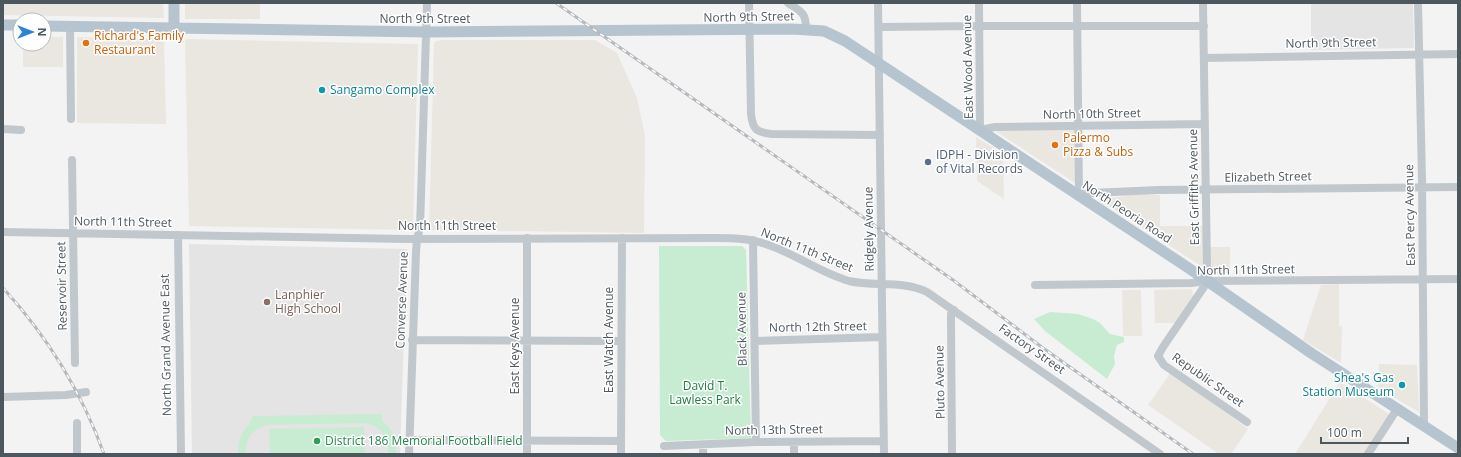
<svg xmlns="http://www.w3.org/2000/svg" width="1461" height="457" font-family="'Open Sans',sans-serif">
	<style>
		.commercial { fill: #eae7e0 }
		.education { fill: #e5e4e4 }
		.green { fill: #c7ecd2 }
		.lines { fill: none; stroke-linecap: round; stroke-linejoin: round }
		.minor { stroke: #c0c8cd; stroke-width: 8 }
		.major { stroke: #b5c4ce; stroke-width: 11 }
		.rail-casing { stroke: #b5b8bc; stroke-width: 3 }
		.rail { stroke: #fff; stroke-width: 1.5; stroke-dasharray: 4.5; stroke-linecap: butt }
		.food-dot { fill: #e8710a; stroke: #fff; stroke-width: 1.5 }
		.culture-dot { fill: #0f9aa8; stroke: #fff; stroke-width: 1.5 }
		.service-dot { fill: #5c6f8a; stroke: #fff; stroke-width: 1.5 }
		.education-dot { fill: #8d6e63; stroke: #fff; stroke-width: 1.5 }
		.leisure-dot { fill: #2e9e5b; stroke: #fff; stroke-width: 1.5 }
		.labels { text-anchor: middle; stroke-width: 3; stroke-linejoin: round; paint-order: stroke }
		.street-label { font-size: 12px; fill: #4c575e; stroke: #fff }
		.food-label { font-size: 12px; fill: #c56008; stroke: #fff; text-anchor: start }
		.culture-label { font-size: 12px; fill: #0d838f; stroke: #fff; text-anchor: start }
		.service-label { font-size: 12px; fill: #4e5e75; stroke: #fff; text-anchor: start }
		.education-label { font-size: 12px; fill: #785e54; stroke: #fff; text-anchor: start }
		.park-label { font-size: 12px; fill: #217b46; stroke: #fff }
		.leisure-label { font-size: 12px; fill: #27864d; stroke: #fff; text-anchor: start }
	</style>
	<rect width="100%" height="100%" fill="#f4f3f3"/>
	<!-- commercial -->
	<path class="commercial" d="M 3,3 L 163,3 L 164,18 L 3,15 Z
		M 185,3 L 260,3 L 260,19 L 185,19 Z
		M 44,37 L 63,37 L 63,67 L 23,67 L 23,44 L 44,44 Z
		M 77,37 L 164,39 L 166,124 L 77,123 Z
		M 187,39 L 418,44 L 413,226 L 411,230 L 189,226 L 185,41 Z
		M 443,40 L 595,40 L 617,53 L 637,98 L 645,136 L 644,233 L 429,230 L 434,43 L 436,41 Z
		M 1075,129 L 1075,183 L 997,132 L 997,131 Z
		M 976,137 L 1003,154 L 1004,199 L 977,181 Z
		M 1136,194 L 1160,195 L 1160,226 L 1210,226 L 1210,247 L 1230,247 L 1230,274 L 1212,275 L 1204,268 L 1100,200 Z
		M 1339,284 L 1339,326 L 1342,326 L 1341,363 L 1303,340 L 1321,285 Z
		M 1192,289 L 1193,296 L 1176,323 L 1155,323 L 1154,290 Z
		M 1122,290 L 1141,290 L 1142,336 L 1123,336 Z
		M 1379,364 L 1417,365 L 1419,412 L 1378,388 Z
		M 1171,372 L 1248,429 L 1231,454 L 1219,454 L 1148,405 Z
		M 1340,382 L 1389,414 L 1365,454 L 1295,454 Z"/>
	<!-- education -->
	<path class="education" d="M 1311,3 L 1413,3 L 1414,48 L 1311,50 Z
		M 189,244 L 407,249 L 400,454 L 192,454 Z"/>
	<!-- green -->
	<path class="green" d="M 659,246 L 742,246 L 746,250 L 751,438 L 666,441 L 660,435 Z
		M 1050,312 L 1078,314 L 1093,319 L 1100,323 L 1110,334 L 1124,337 L 1124,342 L 1117,345 L 1114,356 L 1115,364 L 1107,379 L 1045,331 L 1034,319 Z
		M 382,414 L 382,421 C 393,429 397,440 396,454 L 388,454 C 390,438 380,425 364,423 L 266,425 C 252,429 245,440 246,454 L 238,454 C 238,446 239,439 243,432 C 247,425 251,425 252,416 Z
		M 364,427 L 365,454 L 270,454 L 269,429 Z"/>
	<g class="lines">
		<!-- minor -->
		<path class="minor" d="M 749,3 L 751,114 C 753,130 756,132 772,134 L 880,135
			M 788,3 C 801,12 806,12 806,29
			M 878,3 L 884,454
			M 979,3 L 980,130 L 995,127 L 1204,124
			M 1077,3 L 1079,195 L 1091,193 L 1158,190 L 1458,187
			M 1203,3 L 1207,269 L 1208,281 L 1163,347 L 1158,356 L 1164,365 L 1247,422
			M 1418,3 L 1422,179 L 1424,426
			M 70,26 L 71,119
			M 879,27 L 979,26 L 1204,26
			M 1204,58 L 1458,54
			M 3,129 L 21,130
			M 72,160 L 75,363
			M 3,232 L 406,239 L 717,238 C 731,238 745,238 759,242 C 791,250 817,272 849,281 C 875,287 902,280 927,292 L 1160,454
			M 178,235 L 181,454
			M 753,240 L 756,442
			M 1035,285 L 1191,283 L 1208,281 L 1458,279
			M 412,340 L 621,341
			M 755,341 L 882,337
			M 3,397 L 66,395 L 86,392
			M 77,423 L 77,454
			M 409,440 L 621,441
			M 703,445 L 703,454
			M 664,446 L 756,442 L 883,441
			M 409,454 L 416,252 L 417,239 L 420,228 L 427,3
			M 527,454 L 527,238
			M 621,454 L 622,238
			M 794,454 L 794,442
			M 952,454 L 951,319 L 951,314 L 954,310
			M 1368,454 L 1397,409"/>
		<!-- major -->
		<path class="major" d="M 174,3 L 174,29
			M 3,25 L 20,25
			M 44,26 L 427,32 L 792,29 L 824,31 L 845,41 L 1187,267 L 1311,353 L 1458,448"/>
		<defs>
			<path id="rail" d="M 556,3 L 953,280 L 1043,348 L 1193,454
				M 3,288 C 47,336 82,393 104,454"/>
		</defs>
		<!-- rail casing -->
		<use href="#rail" class="rail-casing"/>
		<!-- rail -->
		<use href="#rail" class="rail"/>
	</g>
	<!-- markers -->
	<g class="food-dot">
		<circle cx="86" cy="43" r="4"/>
		<circle cx="1055" cy="145" r="4"/>
	</g>
	<g class="culture-dot">
		<circle cx="322" cy="90" r="4"/>
		<circle cx="1402" cy="385" r="4"/>
	</g>
	<circle class="service-dot" cx="928" cy="162" r="4"/>
	<circle class="education-dot" cx="267" cy="302" r="4"/>
	<circle class="leisure-dot" cx="317" cy="441" r="4"/>
	<g class="labels">
		<!-- street labels -->
		<g class="street-label">
			<text transform="translate(749 17) rotate(-1)" y="4">North 9th Street</text>
			<text x="425" y="23">North 9th Street</text>
			<text transform="translate(1331 43) rotate(-1)" y="4">North 9th Street</text>
			<text transform="translate(968 67) rotate(-91)" y="4">East Wood Avenue</text>
			<text transform="translate(1092 114) rotate(-1)" y="4">North 10th Street</text>
			<text transform="translate(1268 177) rotate(-1)" y="4">Elizabeth Street</text>
			<text transform="translate(1194 187) rotate(-91)" y="4">East Griffiths Avenue</text>
			<text transform="translate(1127 212) rotate(33)" y="4">North Peoria Road</text>
			<text transform="translate(1410 215) rotate(-91)" y="4">East Percy Avenue</text>
			<text transform="translate(123 222) rotate(1)" y="4">North 11th Street</text>
			<text x="447" y="230">North 11th Street</text>
			<text transform="translate(869 229) rotate(-91)" y="4">Ridgely Avenue</text>
			<text transform="translate(807 250) rotate(22)" y="4">North 11th Street</text>
			<text transform="translate(1246 270) rotate(-1)" y="4">North 11th Street</text>
			<text transform="translate(62 286) rotate(-91)" y="4">Reservoir Street</text>
			<text transform="translate(402 300) rotate(-88)" y="4">Converse Avenue</text>
			<text transform="translate(818 327) rotate(-1)" y="4">North 12th Street</text>
			<text transform="translate(742 329) rotate(-91)" y="4">Black Avenue</text>
			<text transform="translate(609 340) rotate(-90)" y="4">East Watch Avenue</text>
			<text transform="translate(166 345) rotate(-91)" y="4">North Grand Avenue East</text>
			<text transform="translate(515 346) rotate(-90)" y="4">East Keys Avenue</text>
			<text transform="translate(1032 349) rotate(35)" y="4">Factory Street</text>
			<text transform="translate(1208 380) rotate(35)" y="4">Republic Street</text>
			<text transform="translate(940 382) rotate(-91)" y="4">Pluto Avenue</text>
			<text transform="translate(774 430) rotate(-1)" y="4">North 13th Street</text>
		</g>
		<!-- food labels -->
		<g class="food-label">
			<text x="94" y="40">Richard's Family<tspan x="94" dy="14">Restaurant</tspan></text>
			<text x="1063" y="142">Palermo<tspan x="1063" dy="14">Pizza &amp; Subs</tspan></text>
		</g>
		<!-- culture labels -->
		<g class="culture-label">
			<text x="330" y="94">Sangamo Complex</text>
			<text x="1394" y="382" text-anchor="end">Shea's Gas<tspan x="1394" dy="14">Station Museum</tspan></text>
		</g>
		<!-- service labels -->
		<g class="service-label">
			<text x="936" y="159">IDPH - Division<tspan x="936" dy="14">of Vital Records</tspan></text>
		</g>
		<!-- education labels -->
		<g class="education-label">
			<text x="275" y="299">Lanphier<tspan x="275" dy="14">High School</tspan></text>
		</g>
		<!-- park labels -->
		<g class="park-label">
			<text x="705" y="390">David T.<tspan x="705" dy="14">Lawless Park</tspan></text>
		</g>
		<!-- leisure labels -->
		<g class="leisure-label">
			<text x="325" y="445">District 186 Memorial Football Field</text>
		</g>
	</g>
	<!-- border -->
	<rect width="1461" height="457" fill="none" stroke="#4c575e" stroke-width="8"/>
	<!-- north arrow -->
	<g transform="translate(32 32) rotate(90)"><circle r="19" fill="#ffffff" stroke="#b7bcbf"/>
	<path d="M0-3L7 15L0 10L-7 15Z" fill="#2c85d4"/>
	<text y="-6" font-size="11" font-weight="bold" text-anchor="middle" fill="#4c575e">N</text>
	</g>
	<!-- scale -->
	<path d="M1321 437v6h87v-6" fill="none" stroke="#4c575e" stroke-width="2"/>
	<text x="1327" y="437" font-size="12" fill="#4c575e" stroke="#ffffff" stroke-width="3" paint-order="stroke">100 m</text>
</svg>
